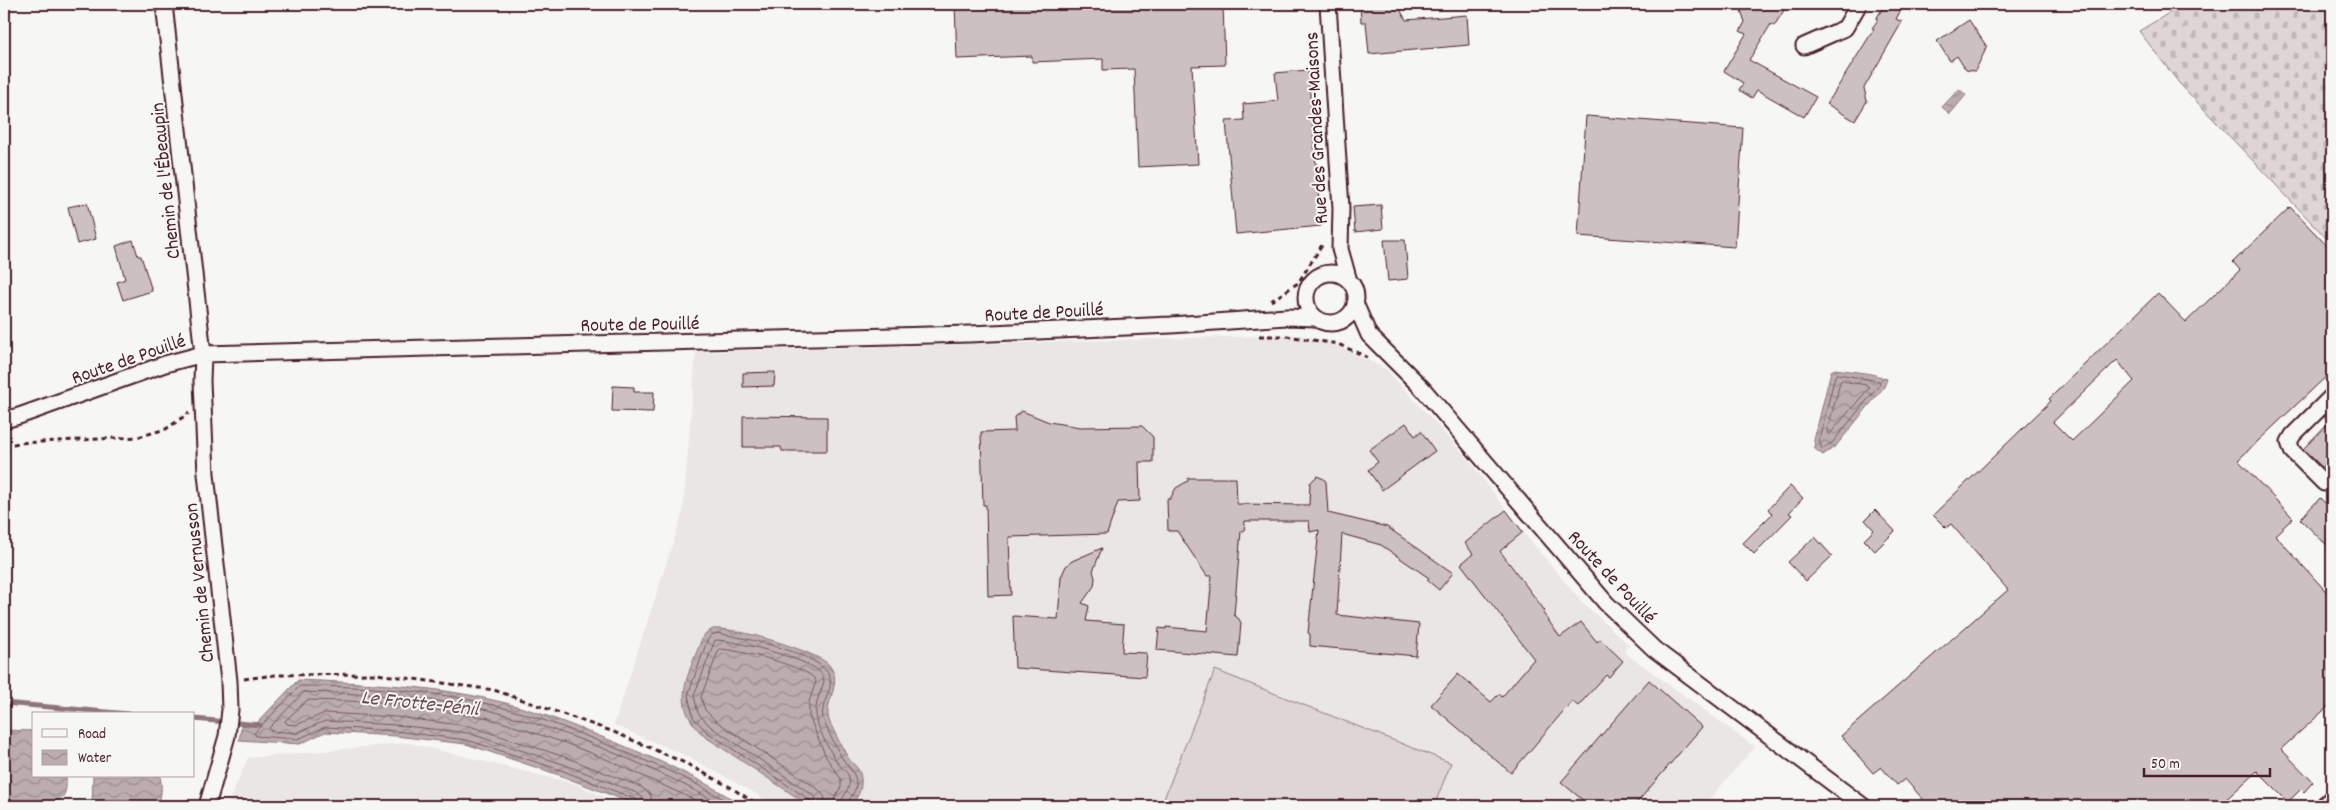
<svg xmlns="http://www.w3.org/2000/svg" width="2336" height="810" font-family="Dekko,sans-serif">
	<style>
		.built { fill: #e9e6e3 }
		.grass { fill: #ddd6d5; stroke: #947a80 }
		.cemetery { fill: url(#cemetery-stones); stroke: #947a80 }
		.water { fill: url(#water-waves); stroke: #8e747a }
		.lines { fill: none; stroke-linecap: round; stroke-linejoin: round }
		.shore { stroke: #77585f; stroke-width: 1 }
		.stream { stroke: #8e747a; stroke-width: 5 }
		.building { fill: #ccc1c0; stroke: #4a1f2b; fill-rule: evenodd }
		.street-casing { stroke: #4a1f2b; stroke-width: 19 }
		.secondary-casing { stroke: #4a1f2b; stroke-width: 26 }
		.path { stroke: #4a1f2b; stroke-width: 3; stroke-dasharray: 5 4; stroke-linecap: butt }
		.street { stroke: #f6f6f2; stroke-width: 15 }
		.secondary { stroke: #f6f6f2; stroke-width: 22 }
		.labels { text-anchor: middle; stroke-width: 4; stroke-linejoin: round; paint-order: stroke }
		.street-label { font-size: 20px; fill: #4a1f2b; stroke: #f6f6f2 }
		.water-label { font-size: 21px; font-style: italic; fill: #6c4a52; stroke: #f6f6f2 }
	</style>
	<defs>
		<pattern id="cemetery-stones" width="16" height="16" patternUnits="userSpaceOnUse" patternTransform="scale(1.25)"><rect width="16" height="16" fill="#ddd6d5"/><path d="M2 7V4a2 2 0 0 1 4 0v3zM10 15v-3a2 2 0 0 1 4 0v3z" fill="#bfb7b7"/></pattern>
		<pattern id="water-waves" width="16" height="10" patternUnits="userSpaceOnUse" patternTransform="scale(1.25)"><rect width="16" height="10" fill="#bbadae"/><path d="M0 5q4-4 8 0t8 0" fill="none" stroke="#9a8c8e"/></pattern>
	</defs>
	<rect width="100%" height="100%" fill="#f6f6f2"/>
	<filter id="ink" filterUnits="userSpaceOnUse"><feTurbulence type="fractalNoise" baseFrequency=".02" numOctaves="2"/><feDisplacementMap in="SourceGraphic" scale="10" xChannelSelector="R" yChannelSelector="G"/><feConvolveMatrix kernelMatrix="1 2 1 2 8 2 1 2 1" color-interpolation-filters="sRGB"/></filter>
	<g filter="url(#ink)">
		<!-- built -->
		<path class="built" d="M 1299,335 L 1328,341 L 1386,369 L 1467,458 L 1523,532 L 1582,602 L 1629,645 L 1624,652 L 1755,747 L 1703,806 L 771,806 L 758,795 L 689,757 L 614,725 L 683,512 L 696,352 Z
			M 408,743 L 576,784 L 622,806 L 227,806 L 248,758 Z"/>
		<!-- grass -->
		<path class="grass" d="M 1215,670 L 1451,763 L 1434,806 L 1161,806 Z"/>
		<!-- cemetery -->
		<path class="cemetery" d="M 2184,4 L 2332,4 L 2332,244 L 2179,83 L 2139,31 Z"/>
		<!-- water -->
		<path class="water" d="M 1959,89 L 1966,95 L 1950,114 L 1942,107 Z
			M 1835,369 L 1872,374 L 1887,379 L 1884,387 L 1836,446 L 1823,455 L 1815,449 L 1814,440 L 1831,371 Z
			M 713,629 C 731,626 817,651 829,665 C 845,684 821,703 830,723 C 835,733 840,744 846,754 C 849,760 854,764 858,769 C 865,781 860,799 848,806 L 810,806 L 704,736 C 669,703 688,677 702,638 L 706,633 Z
			M 298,680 C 363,683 429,685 493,700 C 529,708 564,722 597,735 C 647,755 698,776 743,806 L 639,806 L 559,775 L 466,744 L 395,736 L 325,732 L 300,744 L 239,740 L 242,724 L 254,726 Z
			M 4,730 L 34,731 L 34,776 L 66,776 C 66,781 67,787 65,792 C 60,810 20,806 4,804 Z
			M 93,776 L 160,776 C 162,786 162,797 157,806 L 92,806 Z"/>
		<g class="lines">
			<!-- shore -->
			<path class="shore" d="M 1838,374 L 1879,381 L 1880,384 L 1833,442 L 1822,449 L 1819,440 L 1835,376 Z
				M 1842,381 L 1867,385 L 1869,388 L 1829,435 L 1827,432 L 1840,383 Z
				M 639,806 L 635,799 L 561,770 L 467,740 L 395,731 L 325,727 L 298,739 L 256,736 L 254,733 L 300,686 C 364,686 431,690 493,705 C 541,717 587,736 632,755 C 667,770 703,785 734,806
				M 645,806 L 643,798 L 637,793 L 563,764 L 468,733 L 396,725 L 325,721 L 297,733 L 271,731 L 269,728 L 304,692 C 366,694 431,696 492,711 C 565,730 658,768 723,806
				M 653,806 L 650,794 L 641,787 L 565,757 L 469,726 L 396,717 L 325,713 L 296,725 L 287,724 L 285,721 L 307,700 L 380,702 L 489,718 L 565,743 L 608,760 L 708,806
				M 812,806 L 810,800 L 707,732 L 693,717 L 688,695 L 707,641 L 711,635 L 717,633 C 741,638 824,652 830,678 C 833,693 818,704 824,722 C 829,733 835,746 841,756 C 847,767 857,772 856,786 C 855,794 848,799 847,806
				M 818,806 L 817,800 L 813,795 L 711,727 L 698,713 L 694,696 L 715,640 C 734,640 804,658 819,671 C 822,674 823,677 824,681 C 822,689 817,698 816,707 C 814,725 828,747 837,762 C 840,767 847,771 849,777 C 852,790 841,795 841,806
				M 826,806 L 824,796 L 818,789 L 716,721 L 705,710 L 701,697 L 719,649 C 735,649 811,667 816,681 L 809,702 L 809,716 L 826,757 L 841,779 L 841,787 L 835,797 L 833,806"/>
			<!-- stream -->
			<path class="stream" d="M 4,703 L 129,714
				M 194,719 L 260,725"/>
		</g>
		<!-- building -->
		<path class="building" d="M 955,4 L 1223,4 L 1225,65 L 1192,66 L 1198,164 L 1138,167 L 1134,69 L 1103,70 L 1103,59 L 1032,62 L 1032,56 L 957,59 Z
			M 1360,4 L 1397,4 L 1406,20 L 1467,15 L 1469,45 L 1369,54 L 1366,22 L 1361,22 Z
			M 1745,4 L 1788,4 L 1774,26 L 1771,24 L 1749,60 L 1816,97 L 1804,117 L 1757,90 L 1752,98 L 1739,90 L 1743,83 L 1724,71 L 1746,34 L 1740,31 L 1745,22 L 1741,10 Z
			M 1885,4 L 1891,4 L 1901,10 L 1896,19 L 1902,22 L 1864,88 L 1867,101 L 1855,121 L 1827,104 L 1874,29 L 1872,28 L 1878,20 L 1876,19 Z
			M 1969,20 L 1987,47 L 1975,71 L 1966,70 L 1957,56 L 1950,61 L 1937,41 Z
			M 1308,70 L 1321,226 L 1236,234 L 1226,121 L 1244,120 L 1243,104 L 1278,101 L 1275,73 Z
			M 1586,116 L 1743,128 L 1735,247 L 1578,236 Z
			M 87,203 L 96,239 L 77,244 L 68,207 Z
			M 1381,205 L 1383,229 L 1355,232 L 1353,207 Z
			M 2290,207 L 2332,251 L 2332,371 L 2238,460 L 2293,518 L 2275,535 L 2332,598 L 2332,703 L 2281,749 L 2313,782 L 2304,792 L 2301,789 L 2288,802 L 2257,771 L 2219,806 L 1929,806 L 1905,779 L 1897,785 L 1881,767 L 1873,773 L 1841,736 L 2008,590 L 1951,524 L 1946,528 L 1933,515 L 2051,401 L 2049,399 L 2158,293 L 2186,322 L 2240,270 L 2233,262 ZM 2117,360 L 2134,381 L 2072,441 L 2053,422 Z
			M 133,240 L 138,256 L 141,256 L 152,291 L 123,300 L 117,282 L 125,279 L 116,246 Z
			M 1384,240 L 1405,240 L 1408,279 L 1388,281 Z
			M 775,372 L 774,386 L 743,387 L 743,373 Z
			M 613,386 L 634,387 L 634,392 L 654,392 L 653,412 L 612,411 Z
			M 1022,411 L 1049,422 L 1080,427 L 1142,426 L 1153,437 L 1153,462 L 1139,462 L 1140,501 L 1118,502 L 1107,534 L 1009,537 L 1011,595 L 988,596 L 986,505 L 983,505 L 981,432 L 1015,431 L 1014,417 Z
			M 743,416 L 827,417 L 827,451 L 782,451 L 781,447 L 743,447 Z
			M 2332,419 L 2332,457 L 2322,467 L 2303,449 Z
			M 1406,423 L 1415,436 L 1421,431 L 1435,451 L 1382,490 L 1368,470 L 1378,462 L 1369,450 Z
			M 1317,476 L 1324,479 L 1326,482 L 1328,513 L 1387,527 L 1453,573 L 1439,590 L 1427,580 L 1429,578 L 1381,545 L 1342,534 L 1337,615 L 1419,624 L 1416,656 L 1310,646 L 1310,634 L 1308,633 L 1319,530 L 1310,532 L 1309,521 L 1245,521 L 1244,531 L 1241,531 L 1234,615 L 1239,619 L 1241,623 L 1238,657 L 1157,650 L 1159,628 L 1166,629 L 1166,627 L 1207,631 L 1212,576 L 1207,576 L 1177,531 L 1168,531 L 1167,499 L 1170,499 L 1176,488 L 1188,481 L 1188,478 L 1236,478 L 1237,504 L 1309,505 L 1310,483 Z
			M 1790,486 L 1803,498 L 1789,513 L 1792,515 L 1754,554 L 1743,543 L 1772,514 L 1768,509 Z
			M 2320,498 L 2332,510 L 2332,550 L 2300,519 Z
			M 1506,510 L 1523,532 L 1500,551 L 1545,611 L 1543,613 L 1560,637 L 1581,622 L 1597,642 L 1600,639 L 1623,661 L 1609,677 L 1606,675 L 1578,706 L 1572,701 L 1511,773 L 1431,705 L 1458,674 L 1491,702 L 1499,694 L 1502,697 L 1534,659 L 1461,564 L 1473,554 L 1465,543 Z
			M 1875,510 L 1895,531 L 1875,551 L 1864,540 L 1874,530 L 1865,520 Z
			M 1815,537 L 1832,556 L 1806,581 L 1788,562 Z
			M 1102,548 L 1093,571 L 1095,578 L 1094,586 L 1082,603 L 1089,606 L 1086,621 L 1124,624 L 1122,652 L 1147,653 L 1145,677 L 1015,668 L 1013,616 L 1058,619 L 1061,577 L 1066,566 L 1072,561 Z
			M 1649,680 L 1702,727 L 1634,806 L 1590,806 L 1561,782 Z"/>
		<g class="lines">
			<defs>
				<path id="street" d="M 164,4 L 203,354 L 202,381 L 206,474 L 229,681 L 230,710 L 227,736 L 207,806
					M 1328,4 L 1341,208 L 1340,249 L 1349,281
					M 1804,46 L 1845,28 L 1859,4
					M1306 298a25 25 0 1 1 50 0a25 25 0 1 1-50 0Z
					M 1355,303 L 1369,335 L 1422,388 L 1606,603 L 1654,649 L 1863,806
					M 2332,396 L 2293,435 L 2289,442 L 2292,451 L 2324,483 L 2332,483
					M 4,420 L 19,416 L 165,364 L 203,354 L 970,334 L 1171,325 L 1287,317 L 1316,318"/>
				<path id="secondary" d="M 2328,806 L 2332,803"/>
			</defs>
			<!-- street casing -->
			<use href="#street" class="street-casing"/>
			<!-- secondary casing -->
			<use href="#secondary" class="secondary-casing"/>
			<!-- path -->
			<path class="path" d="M 1271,301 L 1298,283 L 1324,242
				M 1259,336 L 1287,336 L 1338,344 L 1367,357
				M 4,446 L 19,443 L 138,437 L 166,429 L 189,413
				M 244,679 L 275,675 L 377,674 L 494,690 L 614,732 L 685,763 L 730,787 L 760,806"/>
			<!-- street -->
			<use href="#street" class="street"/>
			<!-- secondary -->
			<use href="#secondary" class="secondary"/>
		</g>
	</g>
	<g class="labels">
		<!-- street labels -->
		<g class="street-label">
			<text transform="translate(1315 128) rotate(-93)" y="7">Rue des Grandes-Maisons</text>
			<text transform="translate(164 181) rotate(-96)" y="7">Chemin de l'Ébeaupin</text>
			<text transform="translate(1044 311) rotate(-3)" y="7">Route de Pouillé</text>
			<text transform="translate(640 323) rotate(-1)" y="7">Route de Pouillé</text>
			<text transform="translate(128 358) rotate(-19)" y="7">Route de Pouillé</text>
			<text transform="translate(1613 576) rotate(47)" y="7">Route de Pouillé</text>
			<text transform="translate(198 583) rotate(-96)" y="7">Chemin de Vernusson</text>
		</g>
		<!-- water labels -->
		<g class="water-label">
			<text transform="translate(420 702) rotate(6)" y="7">Le Frotte-Pénil</text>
		</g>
	</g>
	<!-- margin -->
	<rect width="2336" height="810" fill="none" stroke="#f6f6f2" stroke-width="20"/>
	<rect x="10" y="10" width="2316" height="790" fill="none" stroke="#4a1f2b" stroke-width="2" filter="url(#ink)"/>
	<!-- legend -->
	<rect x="32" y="712" width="162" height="65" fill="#f6f6f2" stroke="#b1a0a2"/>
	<rect x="42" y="729" width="25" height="8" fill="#f6f6f2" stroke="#b1a0a2"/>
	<text x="78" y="738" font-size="15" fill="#4a1f2b">Road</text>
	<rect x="42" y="750" width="25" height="15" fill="url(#water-waves)" stroke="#b1a0a2"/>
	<text x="78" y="762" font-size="15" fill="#4a1f2b">Water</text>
	<!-- scale -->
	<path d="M2144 768v8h126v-8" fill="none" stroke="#4a1f2b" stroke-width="2.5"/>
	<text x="2151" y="768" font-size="15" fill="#4a1f2b" stroke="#f6f6f2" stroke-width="4" paint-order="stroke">50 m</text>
</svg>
